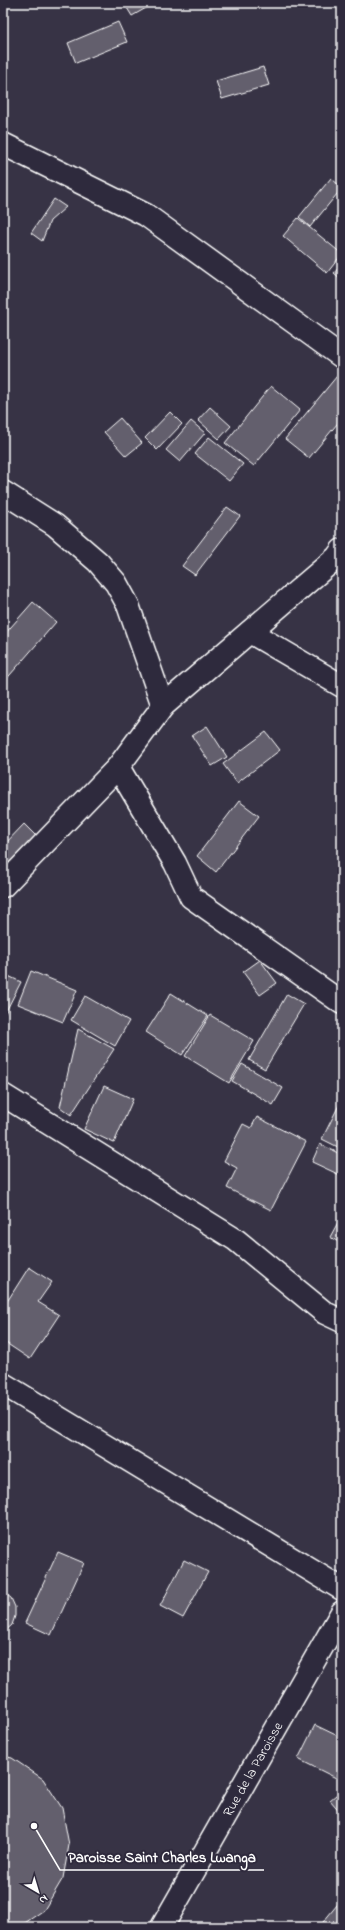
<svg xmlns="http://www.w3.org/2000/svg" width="345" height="1930" font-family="'Indie Flower',sans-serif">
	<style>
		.building { fill: #635f6d; stroke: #fff }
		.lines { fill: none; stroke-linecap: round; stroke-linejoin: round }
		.minor-casing { stroke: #fff; stroke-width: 25 }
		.minor { stroke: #2f2a3d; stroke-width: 22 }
		.labels { text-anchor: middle; stroke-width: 4; stroke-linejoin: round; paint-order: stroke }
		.street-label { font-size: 14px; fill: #fff; stroke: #2f2a3d }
		.leader { fill: none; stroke: #fff; stroke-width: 1.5 }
		.callout-dot { fill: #fff; stroke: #2f2a3d; stroke-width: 1.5 }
		.callout-label { font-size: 15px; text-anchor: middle; font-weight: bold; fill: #fff; stroke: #2f2a3d; stroke-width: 4; stroke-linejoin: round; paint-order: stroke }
	</style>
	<rect width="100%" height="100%" fill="#373345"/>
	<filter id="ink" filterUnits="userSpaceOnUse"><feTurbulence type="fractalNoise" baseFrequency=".025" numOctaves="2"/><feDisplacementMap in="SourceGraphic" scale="8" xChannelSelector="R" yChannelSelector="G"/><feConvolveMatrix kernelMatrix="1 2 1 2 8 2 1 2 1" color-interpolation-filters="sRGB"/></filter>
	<g filter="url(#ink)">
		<!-- building -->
		<path class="building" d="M 124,3 L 155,3 L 132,16 Z
			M 118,22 L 127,42 L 76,63 L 68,43 Z
			M 263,67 L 269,85 L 222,99 L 216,81 Z
			M 331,178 L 342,188 L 310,227 L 299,217 Z
			M 54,199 L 66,207 L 50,221 L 42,241 L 31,233 Z
			M 298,218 L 342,254 L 327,273 L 283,236 Z
			M 342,264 L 342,280 L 334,273 Z
			M 337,376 L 342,380 L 342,418 L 309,458 L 285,439 Z
			M 271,386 L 300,410 L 254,466 L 225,443 Z
			M 210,407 L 231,426 L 219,439 L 198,420 Z
			M 170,412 L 182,424 L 157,450 L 145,438 Z
			M 120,418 L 142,443 L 126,456 L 104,432 Z
			M 191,421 L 205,433 L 180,462 L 166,450 Z
			M 209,437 L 243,464 L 229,481 L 195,454 Z
			M 227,507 L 240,516 L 195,575 L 182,566 Z
			M 33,602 L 56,622 L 3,683 L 3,636 Z
			M 207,726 L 227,757 L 212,766 L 192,736 Z
			M 266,732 L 280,750 L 237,783 L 223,764 Z
			M 239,801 L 259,816 L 216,872 L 197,856 Z
			M 24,824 L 37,837 L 3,872 L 3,846 Z
			M 260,960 L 277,983 L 260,995 L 243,972 Z
			M 31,971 L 77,990 L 63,1022 L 18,1004 Z
			M 4,974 L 21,982 L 3,1017 L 3,977 Z
			M 171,993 L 208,1016 L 182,1055 L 146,1032 Z
			M 287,994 L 304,1004 L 265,1069 L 249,1060 Z
			M 85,996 L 129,1021 L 115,1046 L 71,1020 Z
			M 210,1015 L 254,1041 L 229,1083 L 185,1056 Z
			M 78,1029 L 114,1049 L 71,1115 L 60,1107 Z
			M 242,1064 L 283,1088 L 273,1105 L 232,1081 Z
			M 104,1086 L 133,1099 L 114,1143 L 84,1129 Z
			M 342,1099 L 342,1149 L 322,1139 Z
			M 257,1117 L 306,1142 L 271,1210 L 227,1188 L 237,1168 L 224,1161 L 243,1124 L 251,1128 Z
			M 320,1144 L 342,1155 L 342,1176 L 312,1162 Z
			M 342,1215 L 342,1244 L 330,1237 Z
			M 29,1267 L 52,1282 L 38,1302 L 59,1315 L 30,1359 L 3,1341 L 3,1308 Z
			M 58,1552 L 84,1563 L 51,1635 L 25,1623 Z
			M 184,1560 L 208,1572 L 183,1618 L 160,1606 Z
			M 3,1592 L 11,1598 L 15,1607 L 15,1616 L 12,1625 L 3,1633 Z
			M 315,1725 L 342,1738 L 342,1766 L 336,1778 L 298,1759 Z
			M 3,1756 L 12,1758 L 43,1779 L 62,1808 L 69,1845 L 63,1878 L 44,1910 L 19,1927 L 3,1927 Z
			M 342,1790 L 342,1814 L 330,1800 Z
			M 342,1899 L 342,1924 L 340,1927 L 319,1927 Z"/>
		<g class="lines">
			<defs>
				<g id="minor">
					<path d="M 3,144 L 146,215 L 342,357"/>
					<path d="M 3,492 L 55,525 L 98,562 L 116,583 L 128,605 L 163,706"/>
					<path d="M 250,632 L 342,686"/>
					<path d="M 118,767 L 175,863 L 191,897 L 342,1003"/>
					<path d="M 3,886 L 118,767 L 163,706 L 337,557 L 342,550"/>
					<path d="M 3,1095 L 236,1240 L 325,1313 L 342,1321"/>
					<path d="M 3,1384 L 342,1589"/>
					<path id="s1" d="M 162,1927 L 342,1612"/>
				</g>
			</defs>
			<!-- minor casing -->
			<use href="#minor" class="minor-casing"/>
			<!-- minor -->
			<use href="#minor" class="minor"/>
		</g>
	</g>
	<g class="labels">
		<!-- street labels -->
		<g class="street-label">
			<text dy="5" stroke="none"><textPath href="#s1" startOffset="182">Rue de la Paroisse</textPath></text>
		</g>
	</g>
	<!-- callouts -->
	<path class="leader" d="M34 1826L60 1870H264"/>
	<circle class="callout-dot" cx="34" cy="1826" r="4"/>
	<g class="callout-label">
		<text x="162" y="1862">Paroisse Saint Charles Lwanga</text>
	</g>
	<!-- margin -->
	<rect width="345" height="1930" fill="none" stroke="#2f2a3d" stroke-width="16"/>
	<rect x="8" y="8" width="329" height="1914" fill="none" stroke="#fff" stroke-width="1.5" filter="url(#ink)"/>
	<!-- north arrow -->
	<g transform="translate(38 1892) rotate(142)" stroke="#2f2a3d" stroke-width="3" paint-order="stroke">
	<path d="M0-3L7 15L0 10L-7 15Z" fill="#ffffff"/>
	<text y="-6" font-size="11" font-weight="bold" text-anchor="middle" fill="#ffffff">N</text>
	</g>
</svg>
